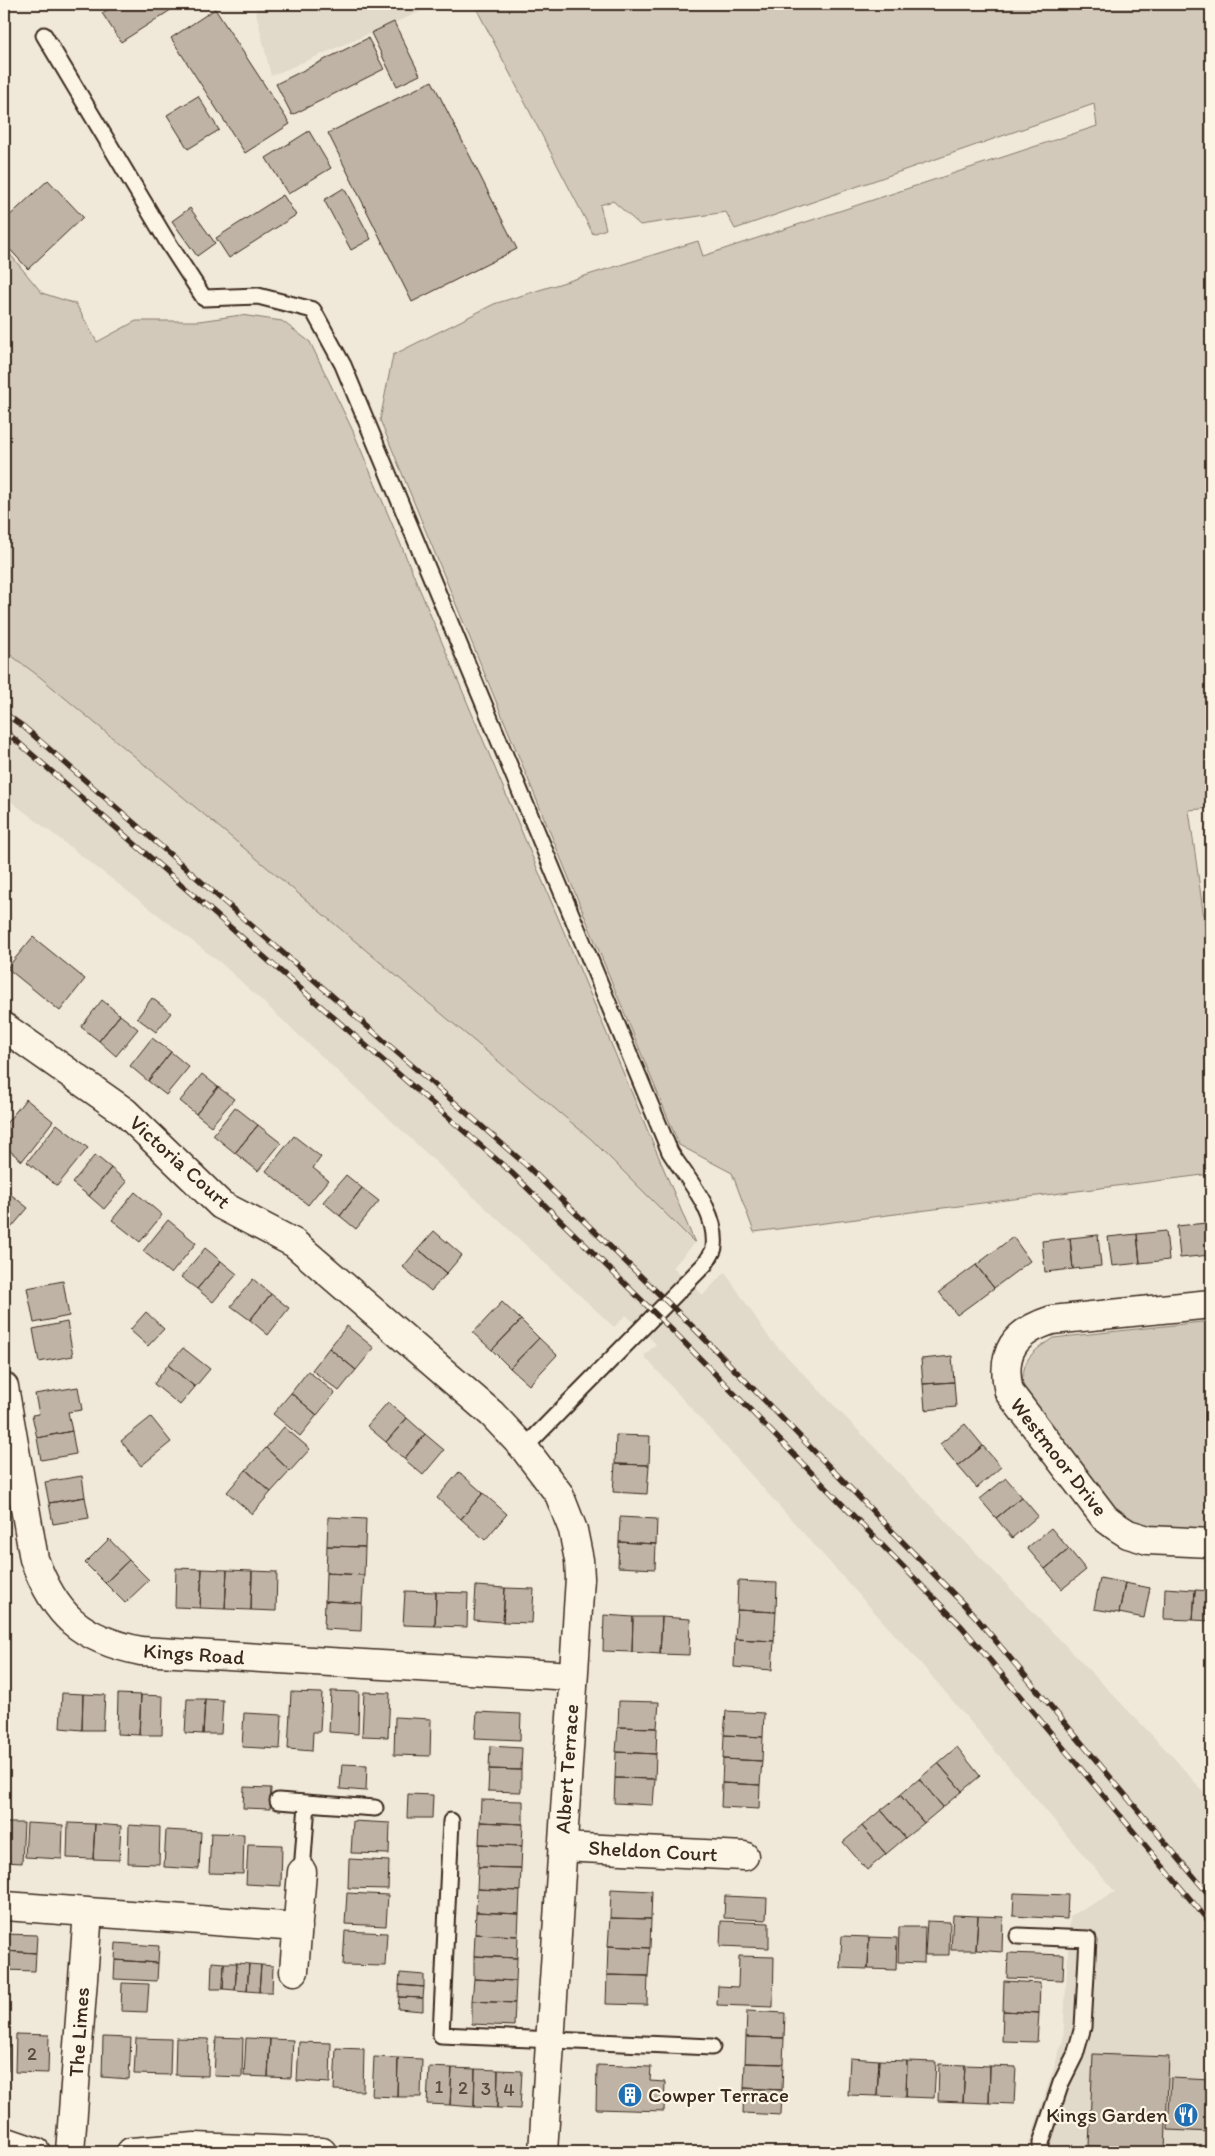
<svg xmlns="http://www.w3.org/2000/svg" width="1215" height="2156" font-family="Itim,sans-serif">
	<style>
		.built { fill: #e1d9c9 }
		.green { fill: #d2c9ba; stroke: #867a6c }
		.building { fill: #beb3a4; stroke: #3b2a1e }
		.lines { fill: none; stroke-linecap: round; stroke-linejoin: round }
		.lane-casing { stroke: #3b2a1e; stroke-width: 19 }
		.street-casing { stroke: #3b2a1e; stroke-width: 31 }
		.secondary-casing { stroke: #3b2a1e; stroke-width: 31 }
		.lane { stroke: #fcf5e5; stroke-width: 15 }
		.street { stroke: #fcf5e5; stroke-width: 28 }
		.secondary { stroke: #fcf5e5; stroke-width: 28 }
		.rail-casing { stroke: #3b2a1e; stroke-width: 5.5 }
		.rail { stroke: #fcf5e5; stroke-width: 4; stroke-dasharray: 11; stroke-linecap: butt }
		.labels { text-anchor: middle; stroke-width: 4.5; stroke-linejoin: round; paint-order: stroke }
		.number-label { font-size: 19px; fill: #5c4c40 }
		.street-label { font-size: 21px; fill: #3b2a1e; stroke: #fcf5e5 }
		.poi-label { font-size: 21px; fill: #3b2a1e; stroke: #fcf5e5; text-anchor: start }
	</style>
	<rect width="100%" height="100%" fill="#f0e9d9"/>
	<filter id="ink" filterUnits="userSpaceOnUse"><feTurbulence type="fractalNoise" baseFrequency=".02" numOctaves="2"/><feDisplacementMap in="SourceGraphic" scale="10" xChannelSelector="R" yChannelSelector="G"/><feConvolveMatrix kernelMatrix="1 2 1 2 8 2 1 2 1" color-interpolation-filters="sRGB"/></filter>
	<g filter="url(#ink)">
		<!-- built -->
		<path class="built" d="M 254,4 L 438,4 L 271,76 Z
			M 4,650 L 40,677 L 591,1139 L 695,1243 L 673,1267 L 703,1295 L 725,1272 L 770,1339 L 1173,1757 L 1211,1801 L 1211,2152 L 1118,2152 L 1029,2144 L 1063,2040 L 1070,1916 L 1115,1892 L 923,1666 L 644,1356 L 656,1344 L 626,1315 L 614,1327 L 222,964 L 4,796 Z"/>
		<!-- green -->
		<path class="green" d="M 474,4 L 1211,4 L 1211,808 L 1189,810 L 1211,968 L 1211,1174 L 754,1232 L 732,1173 L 679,1145 L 380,420 L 393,355 L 494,304 L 698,241 L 703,256 L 1097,126 L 1094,104 L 735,229 L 726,212 L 640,225 L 613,201 L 600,205 L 606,229 L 593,234 Z
			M 4,247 L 42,293 L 76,304 L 97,342 L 136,321 L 199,321 L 241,315 L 282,321 L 310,342 L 353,431 L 695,1243 L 591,1139 L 40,677 L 4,650 Z
			M 1211,1321 L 1211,1529 L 1144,1527 L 1129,1521 L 1112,1509 L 1021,1391 C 1024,1359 1026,1356 1053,1338 Z"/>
		<!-- building -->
		<path class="building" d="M 117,4 L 180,4 L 121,42 L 102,13 Z
			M 215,9 L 290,124 L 245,153 L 171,38 Z
			M 394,22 L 420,75 L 397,86 L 371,33 Z
			M 368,38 L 384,69 L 292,115 L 276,84 Z
			M 432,81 L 517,249 L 412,302 L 328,133 Z
			M 198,96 L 219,130 L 188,149 L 167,115 Z
			M 309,131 L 331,168 L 288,194 L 266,158 Z
			M 48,180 L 83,217 L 28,269 L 4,243 L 4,221 Z
			M 344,188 L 371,239 L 351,250 L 324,200 Z
			M 283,195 L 296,215 L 229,258 L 216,238 Z
			M 190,208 L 215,243 L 197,256 L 172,221 Z
			M 33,937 L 85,979 L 60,1011 L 7,968 Z
			M 152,998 L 171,1013 L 156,1032 L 137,1018 Z
			M 102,1000 L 120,1015 L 99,1041 L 81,1027 Z
			M 120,1015 L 138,1029 L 116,1056 L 99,1041 Z
			M 152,1038 L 171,1052 L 148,1081 L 130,1066 Z
			M 171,1052 L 189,1067 L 166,1095 L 148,1081 Z
			M 202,1074 L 218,1087 L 196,1114 L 180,1101 Z
			M 218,1087 L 234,1099 L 211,1126 L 196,1114 Z
			M 26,1099 L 53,1121 L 22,1161 L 4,1146 L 4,1126 Z
			M 235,1107 L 258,1125 L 235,1153 L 213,1135 Z
			M 57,1124 L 88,1148 L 57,1186 L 27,1162 Z
			M 258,1125 L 281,1143 L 258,1171 L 235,1153 Z
			M 294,1136 L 321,1157 L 313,1168 L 328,1180 L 308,1205 L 266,1171 Z
			M 95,1155 L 111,1168 L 89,1196 L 72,1183 Z
			M 111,1168 L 127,1182 L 104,1209 L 89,1196 Z
			M 346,1175 L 362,1188 L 340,1216 L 323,1202 Z
			M 362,1188 L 379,1201 L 356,1229 L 340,1216 Z
			M 4,1189 L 28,1208 L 11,1228 L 4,1223 Z
			M 135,1192 L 162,1215 L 140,1242 L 112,1220 Z
			M 168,1220 L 196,1243 L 171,1274 L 143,1251 Z
			M 1206,1223 L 1211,1223 L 1211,1254 L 1210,1255 Z
			M 1206,1223 L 1210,1255 L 1180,1258 L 1177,1226 Z
			M 434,1231 L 462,1255 L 447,1273 L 418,1249 Z
			M 1166,1231 L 1169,1260 L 1140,1263 L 1137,1234 Z
			M 1137,1234 L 1140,1263 L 1112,1266 L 1108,1237 Z
			M 1098,1235 L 1101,1266 L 1073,1269 L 1070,1238 Z
			M 1013,1237 L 1030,1261 L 994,1288 L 976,1265 Z
			M 1070,1238 L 1073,1269 L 1045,1272 L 1042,1241 Z
			M 205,1248 L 221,1261 L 197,1289 L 181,1277 Z
			M 418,1249 L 447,1273 L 431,1291 L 403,1267 Z
			M 221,1261 L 237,1274 L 213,1302 L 197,1289 Z
			M 976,1265 L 994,1288 L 957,1315 L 939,1292 Z
			M 253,1279 L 271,1294 L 250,1320 L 231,1306 Z
			M 63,1281 L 69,1316 L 34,1323 L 27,1288 Z
			M 271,1294 L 289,1308 L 268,1335 L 250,1320 Z
			M 502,1302 L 521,1320 L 492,1350 L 473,1333 Z
			M 146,1312 L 164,1329 L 148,1346 L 130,1330 Z
			M 521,1320 L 539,1338 L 510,1368 L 492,1350 Z
			M 67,1322 L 73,1356 L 39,1362 L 33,1329 Z
			M 347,1326 L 374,1348 L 356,1370 L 329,1348 Z
			M 539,1338 L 557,1355 L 529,1385 L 510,1368 Z
			M 183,1348 L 210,1369 L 195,1387 L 168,1365 Z
			M 329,1348 L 356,1370 L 339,1391 L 312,1370 Z
			M 952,1356 L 954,1382 L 923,1384 L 921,1359 Z
			M 168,1365 L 195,1387 L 180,1405 L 154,1384 Z
			M 308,1371 L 335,1393 L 317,1415 L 291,1393 Z
			M 954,1382 L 956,1407 L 925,1410 L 923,1384 Z
			M 78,1387 L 82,1410 L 68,1412 L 72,1431 L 37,1438 L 32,1415 L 39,1414 L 35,1394 Z
			M 291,1393 L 317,1415 L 300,1436 L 273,1414 Z
			M 388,1402 L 407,1418 L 386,1442 L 367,1426 Z
			M 151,1417 L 171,1442 L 141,1466 L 121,1441 Z
			M 407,1418 L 425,1434 L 404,1459 L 386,1442 Z
			M 965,1424 L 983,1446 L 958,1466 L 940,1444 Z
			M 284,1427 L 310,1449 L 290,1471 L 266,1448 Z
			M 72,1431 L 76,1454 L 41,1460 L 37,1438 Z
			M 425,1434 L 444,1450 L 423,1475 L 404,1459 Z
			M 616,1435 L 650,1436 L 649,1465 L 615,1464 Z
			M 983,1446 L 1001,1467 L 977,1488 L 958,1466 Z
			M 266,1448 L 290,1471 L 271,1492 L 246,1470 Z
			M 615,1464 L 649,1465 L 647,1494 L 613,1492 Z
			M 246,1470 L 271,1492 L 252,1514 L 227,1492 Z
			M 459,1472 L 483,1493 L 461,1519 L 437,1498 Z
			M 82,1476 L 85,1497 L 49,1503 L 45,1482 Z
			M 1006,1478 L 1022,1497 L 996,1518 L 980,1499 Z
			M 483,1493 L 507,1514 L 485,1540 L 461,1519 Z
			M 85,1497 L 89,1518 L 53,1524 L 49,1503 Z
			M 1022,1497 L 1038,1516 L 1012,1538 L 996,1518 Z
			M 328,1517 L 366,1519 L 365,1547 L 327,1546 Z
			M 620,1517 L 657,1519 L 656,1544 L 619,1542 Z
			M 1051,1528 L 1069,1549 L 1045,1569 L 1027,1548 Z
			M 109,1539 L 129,1560 L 105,1583 L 85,1563 Z
			M 619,1542 L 656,1544 L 655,1569 L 618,1567 Z
			M 327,1546 L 365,1547 L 364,1575 L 326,1573 Z
			M 1069,1549 L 1086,1570 L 1062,1589 L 1045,1569 Z
			M 129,1560 L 149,1580 L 125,1603 L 105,1583 Z
			M 176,1568 L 202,1569 L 200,1608 L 175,1607 Z
			M 202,1569 L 227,1570 L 225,1609 L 200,1608 Z
			M 227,1570 L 252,1571 L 251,1610 L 225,1609 Z
			M 252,1571 L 277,1572 L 276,1611 L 251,1610 Z
			M 326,1573 L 364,1575 L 362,1603 L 325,1601 Z
			M 1100,1578 L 1125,1583 L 1119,1613 L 1094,1609 Z
			M 738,1581 L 777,1583 L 776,1612 L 737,1610 Z
			M 1125,1583 L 1150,1588 L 1144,1618 L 1119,1613 Z
			M 476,1586 L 505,1588 L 503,1622 L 474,1620 Z
			M 505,1588 L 534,1589 L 532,1623 L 503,1622 Z
			M 1165,1588 L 1195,1590 L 1193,1620 L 1164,1619 Z
			M 1195,1590 L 1211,1591 L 1211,1621 L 1193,1620 Z
			M 405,1591 L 436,1592 L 435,1626 L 403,1625 Z
			M 436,1592 L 468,1593 L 467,1627 L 435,1626 Z
			M 325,1601 L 362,1603 L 361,1631 L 324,1629 Z
			M 737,1610 L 776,1612 L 774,1641 L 735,1639 Z
			M 604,1615 L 633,1617 L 632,1652 L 603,1651 Z
			M 633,1617 L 662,1617 L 660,1654 L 632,1652 Z
			M 662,1617 L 690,1619 L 689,1655 L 660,1654 Z
			M 735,1639 L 774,1641 L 772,1670 L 734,1667 Z
			M 331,1691 L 359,1692 L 358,1734 L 329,1732 Z
			M 291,1692 L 322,1693 L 320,1732 L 313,1732 L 312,1751 L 288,1749 Z
			M 364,1692 L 390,1693 L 388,1737 L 362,1736 Z
			M 62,1693 L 83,1694 L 82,1730 L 60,1728 Z
			M 83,1694 L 105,1695 L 103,1730 L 82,1730 Z
			M 118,1694 L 141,1695 L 139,1735 L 117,1734 Z
			M 141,1695 L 163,1696 L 162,1735 L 139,1735 Z
			M 187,1699 L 205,1699 L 203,1734 L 185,1733 Z
			M 205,1699 L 223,1700 L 221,1734 L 203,1734 Z
			M 619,1701 L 659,1702 L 657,1728 L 618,1727 Z
			M 726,1711 L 764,1713 L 763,1737 L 724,1735 Z
			M 477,1712 L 521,1714 L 520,1740 L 475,1738 Z
			M 244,1713 L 282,1715 L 280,1749 L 242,1747 Z
			M 395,1717 L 431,1719 L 430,1756 L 394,1755 Z
			M 618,1727 L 657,1728 L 656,1754 L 616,1752 Z
			M 724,1735 L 763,1737 L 762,1761 L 723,1759 Z
			M 4,1740 L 8,1763 L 4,1764 Z
			M 490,1746 L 522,1748 L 521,1770 L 489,1769 Z
			M 957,1747 L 980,1776 L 962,1791 L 938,1763 Z
			M 616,1752 L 656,1754 L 655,1779 L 615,1778 Z
			M 723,1759 L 762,1761 L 760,1785 L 722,1783 Z
			M 938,1763 L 962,1791 L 943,1807 L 919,1779 Z
			M 342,1764 L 367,1765 L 366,1791 L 340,1789 Z
			M 489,1769 L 521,1770 L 521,1792 L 488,1791 Z
			M 615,1778 L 655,1779 L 653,1805 L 614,1803 Z
			M 919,1779 L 943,1807 L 924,1823 L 900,1795 Z
			M 722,1783 L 760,1785 L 759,1809 L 721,1807 Z
			M 244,1787 L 271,1788 L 270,1809 L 243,1808 Z
			M 408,1794 L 433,1795 L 432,1818 L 407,1818 Z
			M 900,1795 L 924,1823 L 905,1838 L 881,1810 Z
			M 481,1800 L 523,1801 L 523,1824 L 480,1822 Z
			M 881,1810 L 905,1838 L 886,1854 L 862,1826 Z
			M 353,1821 L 390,1823 L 389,1854 L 351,1853 Z
			M 480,1822 L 523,1824 L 522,1846 L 479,1844 Z
			M 4,1823 L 24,1823 L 22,1863 L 4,1862 Z
			M 27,1823 L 63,1825 L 62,1859 L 25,1857 Z
			M 68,1823 L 95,1824 L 93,1859 L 67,1858 Z
			M 95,1824 L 121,1826 L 119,1860 L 93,1859 Z
			M 129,1825 L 160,1827 L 159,1864 L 128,1863 Z
			M 862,1826 L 886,1854 L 867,1870 L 843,1842 Z
			M 166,1830 L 201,1832 L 199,1869 L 164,1867 Z
			M 211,1833 L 244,1834 L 243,1874 L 209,1873 Z
			M 248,1844 L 282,1845 L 281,1886 L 246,1884 Z
			M 479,1844 L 522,1846 L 521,1868 L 478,1867 Z
			M 349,1859 L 389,1861 L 388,1889 L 348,1888 Z
			M 478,1867 L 521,1868 L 520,1891 L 477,1889 Z
			M 477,1889 L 520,1891 L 519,1914 L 476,1912 Z
			M 611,1889 L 652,1891 L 651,1919 L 610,1918 Z
			M 347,1893 L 388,1895 L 386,1926 L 345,1924 Z
			M 1014,1893 L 1068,1895 L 1067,1919 L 1013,1916 Z
			M 725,1896 L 767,1898 L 766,1920 L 724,1918 Z
			M 476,1912 L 519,1914 L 518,1936 L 475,1934 Z
			M 953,1915 L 978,1916 L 976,1950 L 951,1950 Z
			M 978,1916 L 1003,1917 L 1002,1952 L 976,1950 Z
			M 610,1918 L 651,1919 L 650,1948 L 608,1946 Z
			M 721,1921 L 769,1923 L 769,1948 L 720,1946 Z
			M 927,1921 L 950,1922 L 949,1955 L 925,1955 Z
			M 899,1927 L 925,1927 L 924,1963 L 898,1962 Z
			M 345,1931 L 387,1933 L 385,1966 L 343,1965 Z
			M 4,1934 L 37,1935 L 36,1953 L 4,1951 Z
			M 475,1934 L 518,1936 L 517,1958 L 474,1956 Z
			M 842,1936 L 869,1937 L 868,1969 L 840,1968 Z
			M 869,1937 L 897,1938 L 896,1970 L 868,1969 Z
			M 116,1943 L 159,1946 L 158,1963 L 115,1960 Z
			M 608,1946 L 650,1948 L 648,1976 L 607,1975 Z
			M 4,1951 L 36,1953 L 35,1971 L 4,1970 Z
			M 1008,1953 L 1064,1955 L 1063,1980 L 1007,1978 Z
			M 474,1956 L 517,1958 L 516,1981 L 474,1979 Z
			M 739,1956 L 774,1957 L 773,2007 L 717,2005 L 718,1986 L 738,1987 Z
			M 115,1960 L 158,1963 L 157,1981 L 114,1979 Z
			M 212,1962 L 224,1963 L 223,1989 L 211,1989 Z
			M 224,1963 L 237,1963 L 235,1990 L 223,1989 Z
			M 237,1963 L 249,1964 L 247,1991 L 235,1990 Z
			M 249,1964 L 261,1965 L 259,1992 L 247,1991 Z
			M 261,1965 L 273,1966 L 272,1992 L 259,1992 Z
			M 400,1973 L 424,1975 L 424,1987 L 399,1985 Z
			M 607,1975 L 648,1976 L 647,2005 L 606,2004 Z
			M 474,1979 L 516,1981 L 515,2003 L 472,2001 Z
			M 1004,1981 L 1040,1983 L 1039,2013 L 1003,2011 Z
			M 122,1983 L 149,1984 L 147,2012 L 121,2011 Z
			M 399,1985 L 424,1987 L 423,1998 L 399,1997 Z
			M 399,1997 L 423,1998 L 423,2011 L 398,2009 Z
			M 472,2001 L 515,2003 L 514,2026 L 472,2024 Z
			M 747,2011 L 785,2013 L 784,2038 L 746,2037 Z
			M 1003,2011 L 1039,2013 L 1037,2042 L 1002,2041 Z
			M 4,2032 L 9,2033 L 8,2071 L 4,2071 Z
			M 16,2034 L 49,2035 L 48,2073 L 15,2072 Z
			M 103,2037 L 131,2038 L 129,2079 L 102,2077 Z
			M 216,2037 L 243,2038 L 242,2077 L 214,2076 Z
			M 746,2037 L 784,2038 L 783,2064 L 745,2063 Z
			M 136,2038 L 171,2039 L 170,2075 L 134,2074 Z
			M 176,2038 L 209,2039 L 208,2076 L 175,2075 Z
			M 246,2038 L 270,2039 L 268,2077 L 244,2076 Z
			M 270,2039 L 293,2040 L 291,2078 L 268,2077 Z
			M 299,2042 L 331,2043 L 330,2083 L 297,2081 Z
			M 336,2048 L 364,2049 L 363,2091 L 334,2090 Z
			M 1093,2054 L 1169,2057 L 1165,2149 L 1089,2146 Z
			M 374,2057 L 398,2058 L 397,2097 L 372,2096 Z
			M 398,2058 L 422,2059 L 421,2097 L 397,2097 Z
			M 850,2058 L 879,2060 L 877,2096 L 848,2095 Z
			M 879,2060 L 907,2061 L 906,2097 L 877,2096 Z
			M 907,2061 L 936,2062 L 934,2098 L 906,2097 Z
			M 745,2063 L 783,2064 L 782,2090 L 744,2088 Z
			M 939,2064 L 965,2065 L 963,2102 L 938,2101 Z
			M 597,2065 L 651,2067 L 650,2081 L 665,2082 L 664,2111 L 596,2109 Z
			M 965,2065 L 990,2066 L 989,2103 L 963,2102 Z
			M 990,2066 L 1016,2067 L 1014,2104 L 989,2103 Z
			M 429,2067 L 452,2068 L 450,2105 L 427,2104 Z
			M 452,2068 L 475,2069 L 474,2107 L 450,2105 Z
			M 475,2069 L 498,2070 L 497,2108 L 474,2107 Z
			M 498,2070 L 522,2071 L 520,2109 L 497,2108 Z
			M 1171,2078 L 1211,2080 L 1211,2132 L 1168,2130 Z
			M 744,2088 L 782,2090 L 781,2115 L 743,2113 Z"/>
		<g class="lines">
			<defs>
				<path id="lane" d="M 44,35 L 167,241 L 204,298 L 258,296 L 313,310 L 343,365 L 670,1152 C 687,1179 718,1212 714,1247 C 714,1252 708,1259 705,1264 L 524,1448
					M 278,1801 L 375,1808
					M 451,1821 L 441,2035 L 712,2047
					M 302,1872 L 307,1804
					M 1018,1936 L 1088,1939 L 1083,2027 L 1075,2055 L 1061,2083 L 1041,2143 L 1041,2152"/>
				<path id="street" d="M 4,1027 L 125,1112 L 221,1205 L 294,1243 L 492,1414 L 524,1448 L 559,1494 L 573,1530 L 579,1560 L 580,1578 L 543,2152
					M 1211,1304 L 1052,1320 C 1014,1332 1000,1352 1009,1392 L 1105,1518 L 1117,1527 L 1128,1534 L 1148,1540 L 1211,1543
					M 4,1387 L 34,1559 C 55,1616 81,1639 141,1651 L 573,1676
					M 562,1847 L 744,1856
					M 5,1906 L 298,1927
					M 294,1971 L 302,1872
					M 70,2152 L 88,1912"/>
				<path id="secondary" d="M 4,2141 L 36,2152
					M 131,2152 L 195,2147 L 322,2152"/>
			</defs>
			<!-- lane casing -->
			<use href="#lane" class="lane-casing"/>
			<!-- street casing -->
			<use href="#street" class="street-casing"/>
			<!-- secondary casing -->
			<use href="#secondary" class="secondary-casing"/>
			<!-- lane -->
			<use href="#lane" class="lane"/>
			<!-- street -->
			<use href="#street" class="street"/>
			<!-- secondary -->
			<use href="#secondary" class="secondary"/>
			<defs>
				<path id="rail" d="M 4,713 L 24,727 L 525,1164 L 691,1325 L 974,1615 L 1211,1897
					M 4,730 L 512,1173 L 679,1337 L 962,1627 L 1211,1924"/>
			</defs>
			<!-- rail casing -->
			<use href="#rail" class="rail-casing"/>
			<!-- rail -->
			<use href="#rail" class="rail"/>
		</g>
	</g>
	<!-- icons -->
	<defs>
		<symbol id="building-disc" viewBox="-11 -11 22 22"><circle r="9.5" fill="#1f6fb2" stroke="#fcf5e5"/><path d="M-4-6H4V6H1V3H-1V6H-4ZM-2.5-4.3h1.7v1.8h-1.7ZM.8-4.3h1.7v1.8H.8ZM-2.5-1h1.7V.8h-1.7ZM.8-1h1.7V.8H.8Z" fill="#fff"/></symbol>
		<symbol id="restaurant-disc" viewBox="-11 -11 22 22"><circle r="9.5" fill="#1f6fb2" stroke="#fcf5e5"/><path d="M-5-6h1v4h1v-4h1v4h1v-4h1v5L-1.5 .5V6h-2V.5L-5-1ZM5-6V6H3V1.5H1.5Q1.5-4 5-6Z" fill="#fff"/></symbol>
	</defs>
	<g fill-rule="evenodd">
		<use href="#building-disc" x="616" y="2081" width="28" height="28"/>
		<use href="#restaurant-disc" x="1172" y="2101" width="28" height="28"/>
	</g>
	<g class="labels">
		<!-- number labels -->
		<g class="number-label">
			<text x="32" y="2060">2</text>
			<text x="439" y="2093">1</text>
			<text x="463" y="2094">2</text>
			<text x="486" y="2095">3</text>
			<text x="509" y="2096">4</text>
		</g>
		<!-- street labels -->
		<g class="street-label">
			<text transform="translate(180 1162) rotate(42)" y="7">Victoria Court</text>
			<text transform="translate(1059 1457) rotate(52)" y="7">Westmoor Drive</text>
			<text transform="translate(194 1654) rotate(4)" y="7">Kings Road</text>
			<text transform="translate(567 1769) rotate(-86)" y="7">Albert Terrace</text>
			<text transform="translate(653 1851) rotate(3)" y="7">Sheldon Court</text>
			<text transform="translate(79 2032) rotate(-86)" y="7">The Limes</text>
		</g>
		<!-- poi labels -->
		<g class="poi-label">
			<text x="648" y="2102">Cowper Terrace</text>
			<text x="1168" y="2122" text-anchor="end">Kings Garden</text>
		</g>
	</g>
	<!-- margin -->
	<rect width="1215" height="2156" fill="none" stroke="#fcf5e5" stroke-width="20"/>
	<rect x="10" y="10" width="1195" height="2136" fill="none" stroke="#3b2a1e" stroke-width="2" filter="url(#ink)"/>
</svg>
